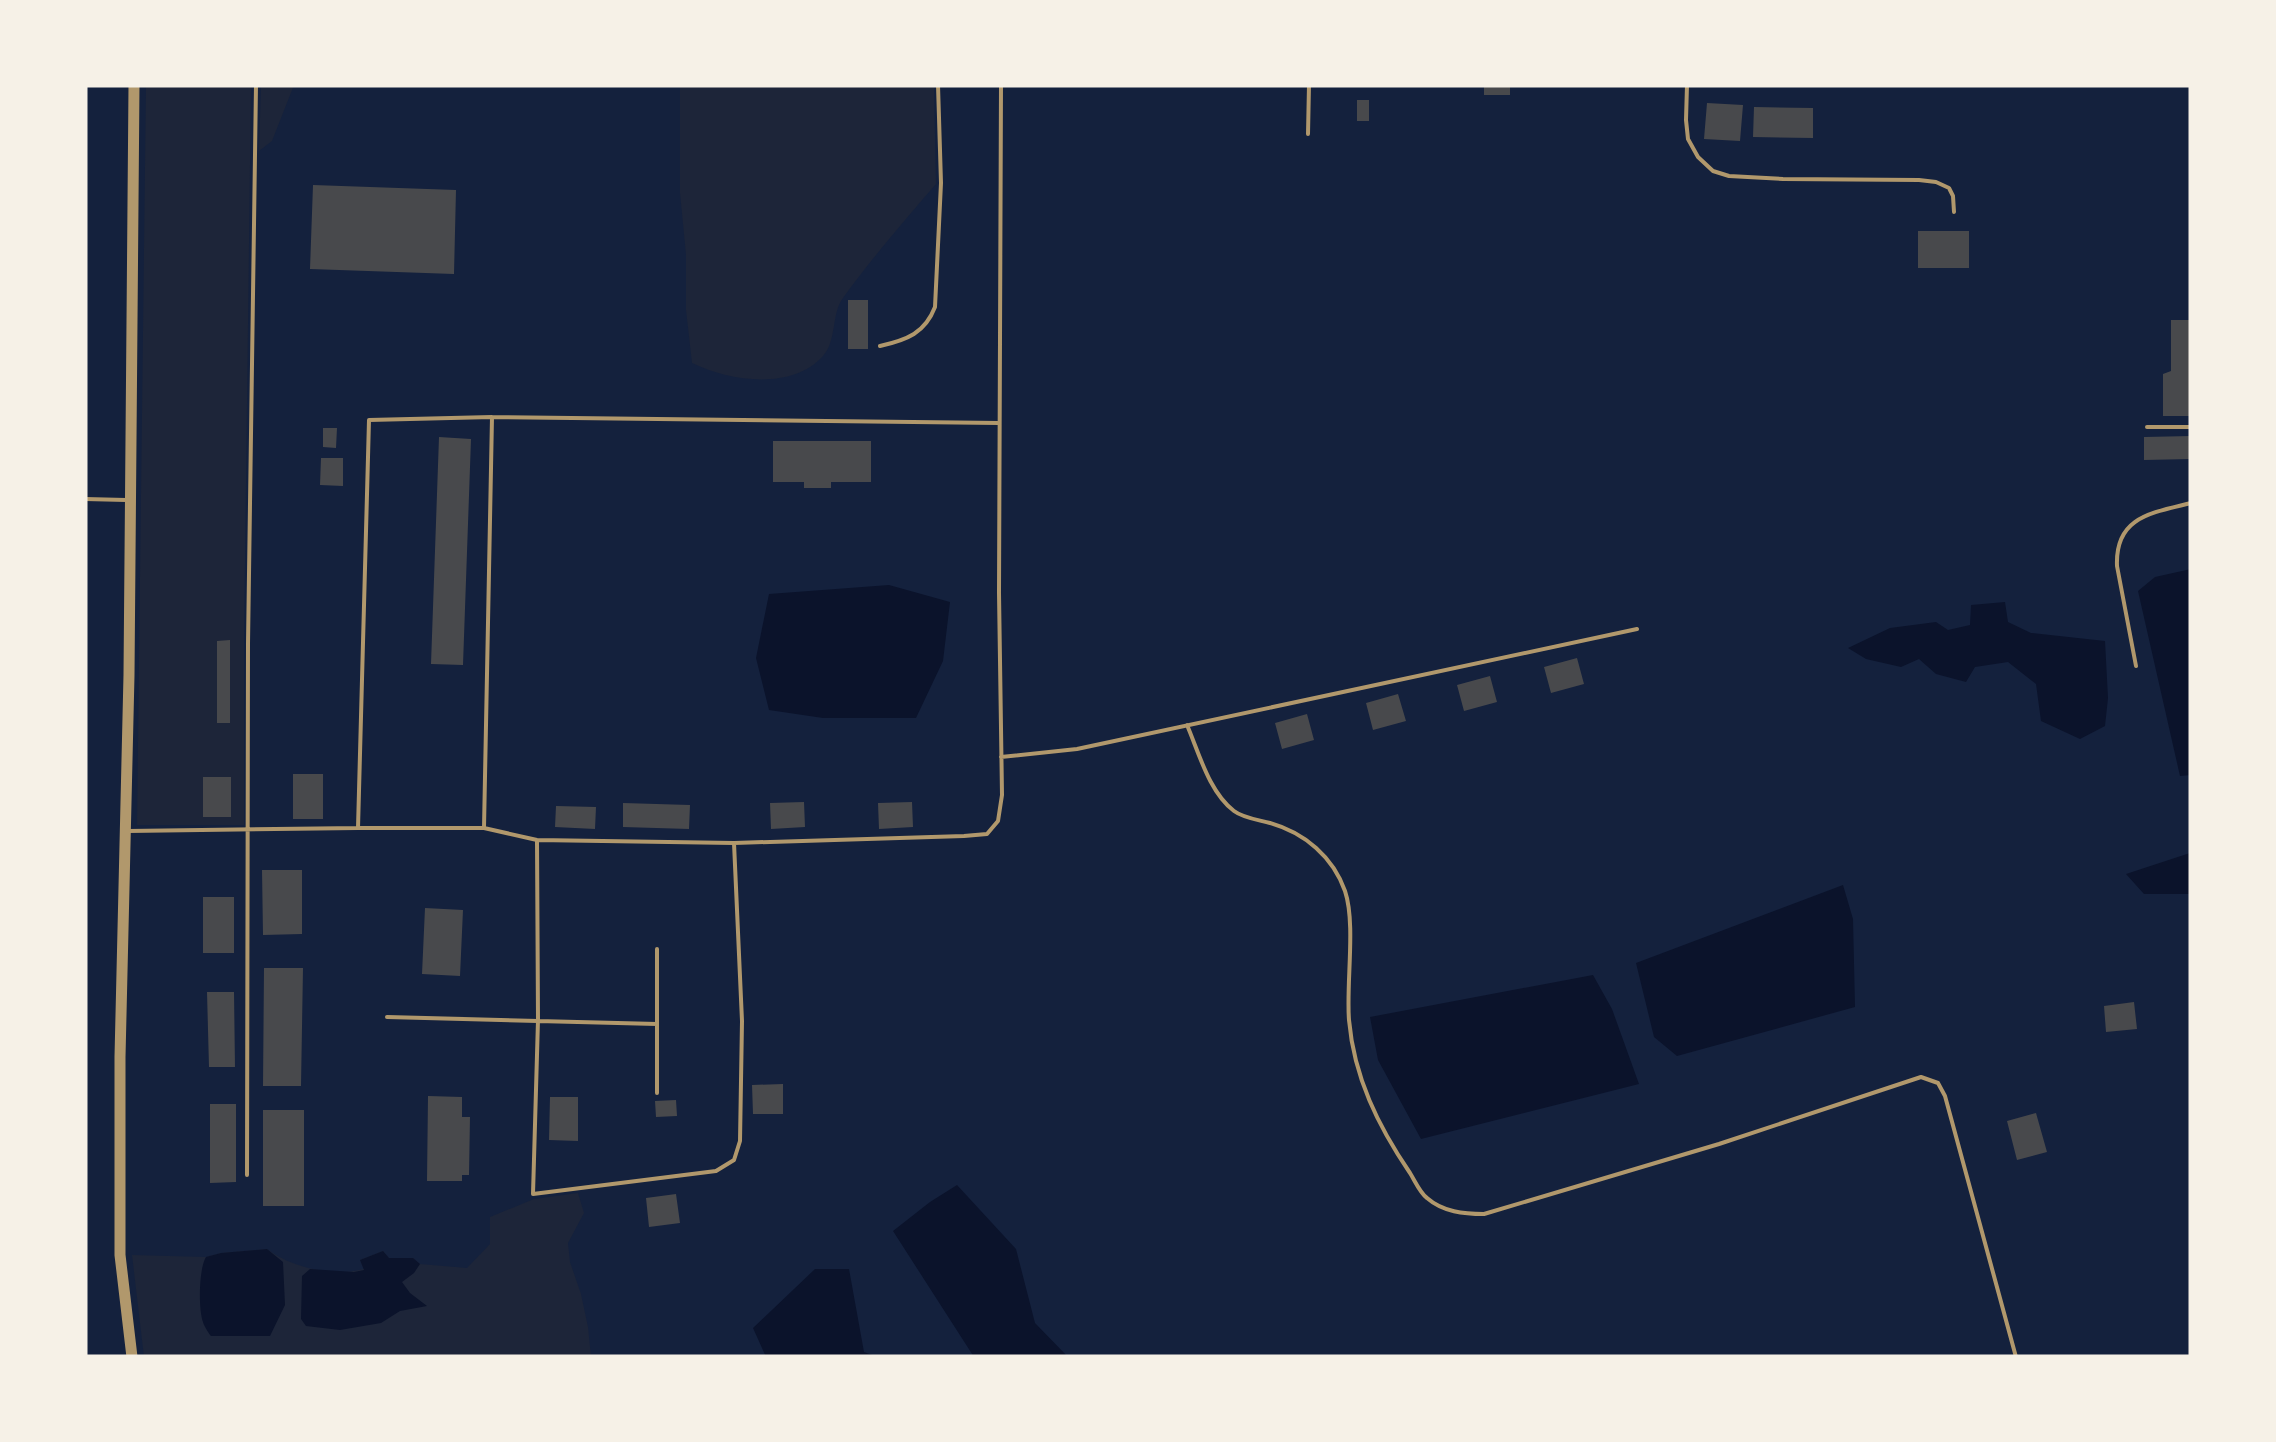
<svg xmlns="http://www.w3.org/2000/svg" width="2276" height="1442" font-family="'Archivo Narrow',sans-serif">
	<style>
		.green { fill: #1d2539 }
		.water { fill: #0b132b }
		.building { fill: #48494c }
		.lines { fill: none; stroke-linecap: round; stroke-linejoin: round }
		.service { stroke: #b1986c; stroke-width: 4 }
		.tertiary { stroke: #b1986c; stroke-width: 11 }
	</style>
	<rect width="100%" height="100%" fill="#14213d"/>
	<!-- green -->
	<path class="green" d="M 146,85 L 251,85 L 244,644 L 244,825 L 137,825 Z
		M 261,85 L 294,85 L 272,141 L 259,151 Z
		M 680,85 L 934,85 L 936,184 C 904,221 872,258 843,298 C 831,314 837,341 823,356 C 792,391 729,381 692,363 L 686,310 L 686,255 L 680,193 Z
		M 578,1193 L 584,1213 L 568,1243 L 570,1262 L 581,1294 L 588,1327 L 591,1357 L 144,1357 L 132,1255 L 206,1257 L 221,1253 L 267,1249 C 292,1268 334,1277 364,1269 L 360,1260 L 383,1251 L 389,1258 L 413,1258 L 420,1264 L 467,1268 L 490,1244 L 490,1217 L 534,1199 Z"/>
	<!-- water -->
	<path class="water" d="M 2191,569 L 2191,775 L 2180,776 L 2138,591 L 2155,577 Z
		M 889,585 L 950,602 L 943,661 L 916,718 L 823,718 L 769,710 L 756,658 L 769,594 Z
		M 2005,602 L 2008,622 L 2031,633 L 2105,641 L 2108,698 L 2105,726 L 2080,739 L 2041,721 L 2036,684 L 2008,662 L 1975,667 L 1966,682 L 1936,674 L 1919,659 L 1901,667 L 1866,659 L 1848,648 L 1890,628 L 1936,622 L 1948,630 L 1970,625 L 1971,605 Z
		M 2190,853 L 2191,894 L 2144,894 L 2126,874 Z
		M 1843,885 L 1853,919 L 1855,1007 L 1677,1056 L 1654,1037 L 1636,963 Z
		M 1593,975 L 1612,1009 L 1639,1084 L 1421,1139 L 1378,1060 L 1370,1017 Z
		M 957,1185 L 1016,1249 L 1035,1323 L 1068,1357 L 974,1357 L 893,1231 L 930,1202 Z
		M 267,1249 L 283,1262 L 285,1305 L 270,1336 L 211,1336 C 209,1334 203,1324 203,1322 C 198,1308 199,1268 206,1257 L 221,1253 Z
		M 383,1251 L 389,1258 L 413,1258 L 420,1264 L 414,1273 L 402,1282 L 410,1293 L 427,1306 L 400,1311 L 381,1323 L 340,1330 L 306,1326 L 301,1319 L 302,1276 L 310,1269 L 354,1272 L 364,1270 L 360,1260 Z
		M 815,1269 L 849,1269 L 864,1352 L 878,1357 L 766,1357 L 753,1328 Z"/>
	<!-- building -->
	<path class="building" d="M 1484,85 L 1510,85 L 1510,95 L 1484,95 Z
		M 1357,100 L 1369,100 L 1369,121 L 1357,121 Z
		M 1707,103 L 1743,105 L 1740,141 L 1704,139 Z
		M 1754,107 L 1813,108 L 1813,138 L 1753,137 Z
		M 313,185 L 456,190 L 454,274 L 310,269 Z
		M 1918,231 L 1969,231 L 1969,268 L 1918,268 Z
		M 848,300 L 868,300 L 868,349 L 848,349 Z
		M 2171,320 L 2191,320 L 2191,416 L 2163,416 L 2163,374 L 2171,371 Z
		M 323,428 L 337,428 L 336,448 L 323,447 Z
		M 2191,436 L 2191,459 L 2144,460 L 2144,437 Z
		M 439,437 L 471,439 L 463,665 L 431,664 Z
		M 773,441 L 871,441 L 871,482 L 831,482 L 831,488 L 804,488 L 804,482 L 773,482 Z
		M 321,458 L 343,458 L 343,486 L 320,485 Z
		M 230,640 L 230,723 L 217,723 L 217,641 Z
		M 1577,658 L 1584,684 L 1551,693 L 1544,667 Z
		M 1490,676 L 1497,702 L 1464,711 L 1457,685 Z
		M 1398,694 L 1406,721 L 1373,730 L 1366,703 Z
		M 1307,714 L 1314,740 L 1282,749 L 1275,723 Z
		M 293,774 L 323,774 L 323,819 L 293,819 Z
		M 203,777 L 231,777 L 231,817 L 203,817 Z
		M 804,802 L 805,827 L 771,829 L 770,803 Z
		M 912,802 L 913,827 L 879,829 L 878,803 Z
		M 623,803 L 690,805 L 689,829 L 623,827 Z
		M 556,806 L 596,807 L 595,829 L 555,827 Z
		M 262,870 L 302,870 L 302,934 L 263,935 Z
		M 203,897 L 234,897 L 234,953 L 203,953 Z
		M 425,908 L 463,910 L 460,976 L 422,974 Z
		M 264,968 L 303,968 L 301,1086 L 263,1086 Z
		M 207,992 L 234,992 L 235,1067 L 209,1067 Z
		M 2134,1002 L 2137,1029 L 2106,1032 L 2104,1006 Z
		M 783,1084 L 783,1114 L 753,1114 L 752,1085 Z
		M 428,1096 L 462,1097 L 462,1117 L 470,1117 L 469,1175 L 462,1175 L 462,1181 L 427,1181 Z
		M 550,1097 L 578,1097 L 578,1141 L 549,1140 Z
		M 676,1100 L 677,1116 L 656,1117 L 655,1101 Z
		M 210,1104 L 236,1104 L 236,1182 L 210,1183 Z
		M 263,1110 L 304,1110 L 304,1206 L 263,1206 Z
		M 2036,1113 L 2047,1152 L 2017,1160 L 2007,1121 Z
		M 676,1194 L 680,1223 L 649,1227 L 646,1198 Z"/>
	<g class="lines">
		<!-- service -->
		<path class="service" d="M 1687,85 L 1686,120 L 1688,139 L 1698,157 L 1713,171 L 1729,176 L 1783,179 L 1919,180 L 1936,182 L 1949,188 L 1953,196 L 1954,212
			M 1308,134 L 1309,85
			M 880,346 C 907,340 925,333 935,307 L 941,183 L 938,85
			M 999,423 L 492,417 L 484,828 L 537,840 L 734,843 L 964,836 L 987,834 L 998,821 L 1002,795 L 999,593 L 1001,85
			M 2147,427 L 2191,427
			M 85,499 L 126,500
			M 2136,666 L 2117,566 C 2115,517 2151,513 2191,503
			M 1187,725 C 1199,753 1209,792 1234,811 C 1243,818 1259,820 1270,823 C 1305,833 1333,857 1345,891 C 1356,924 1346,983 1349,1020 C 1354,1077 1378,1126 1410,1173 C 1415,1181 1420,1193 1427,1198 C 1443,1212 1464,1214 1484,1214 L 1719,1144 L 1921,1077 L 1938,1083 L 1945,1096 L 2016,1357
			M 1001,757 L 1077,749 L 1637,629
			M 483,828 L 358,828 L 369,420 L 492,417
			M 128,831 L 358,828
			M 537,840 L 538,1020 L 533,1194 L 716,1171 L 734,1160 L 740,1141 L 742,1021 L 734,843
			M 657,949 L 657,1093
			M 387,1017 L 657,1024
			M 247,1175 L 248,644 L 256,85"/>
		<!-- tertiary -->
		<path class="tertiary" d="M 132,1357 L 120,1255 L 120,1057 L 129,675 L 134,85"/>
	</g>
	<!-- border -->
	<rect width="2276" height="1442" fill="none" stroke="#f6f1e7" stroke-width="175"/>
</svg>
